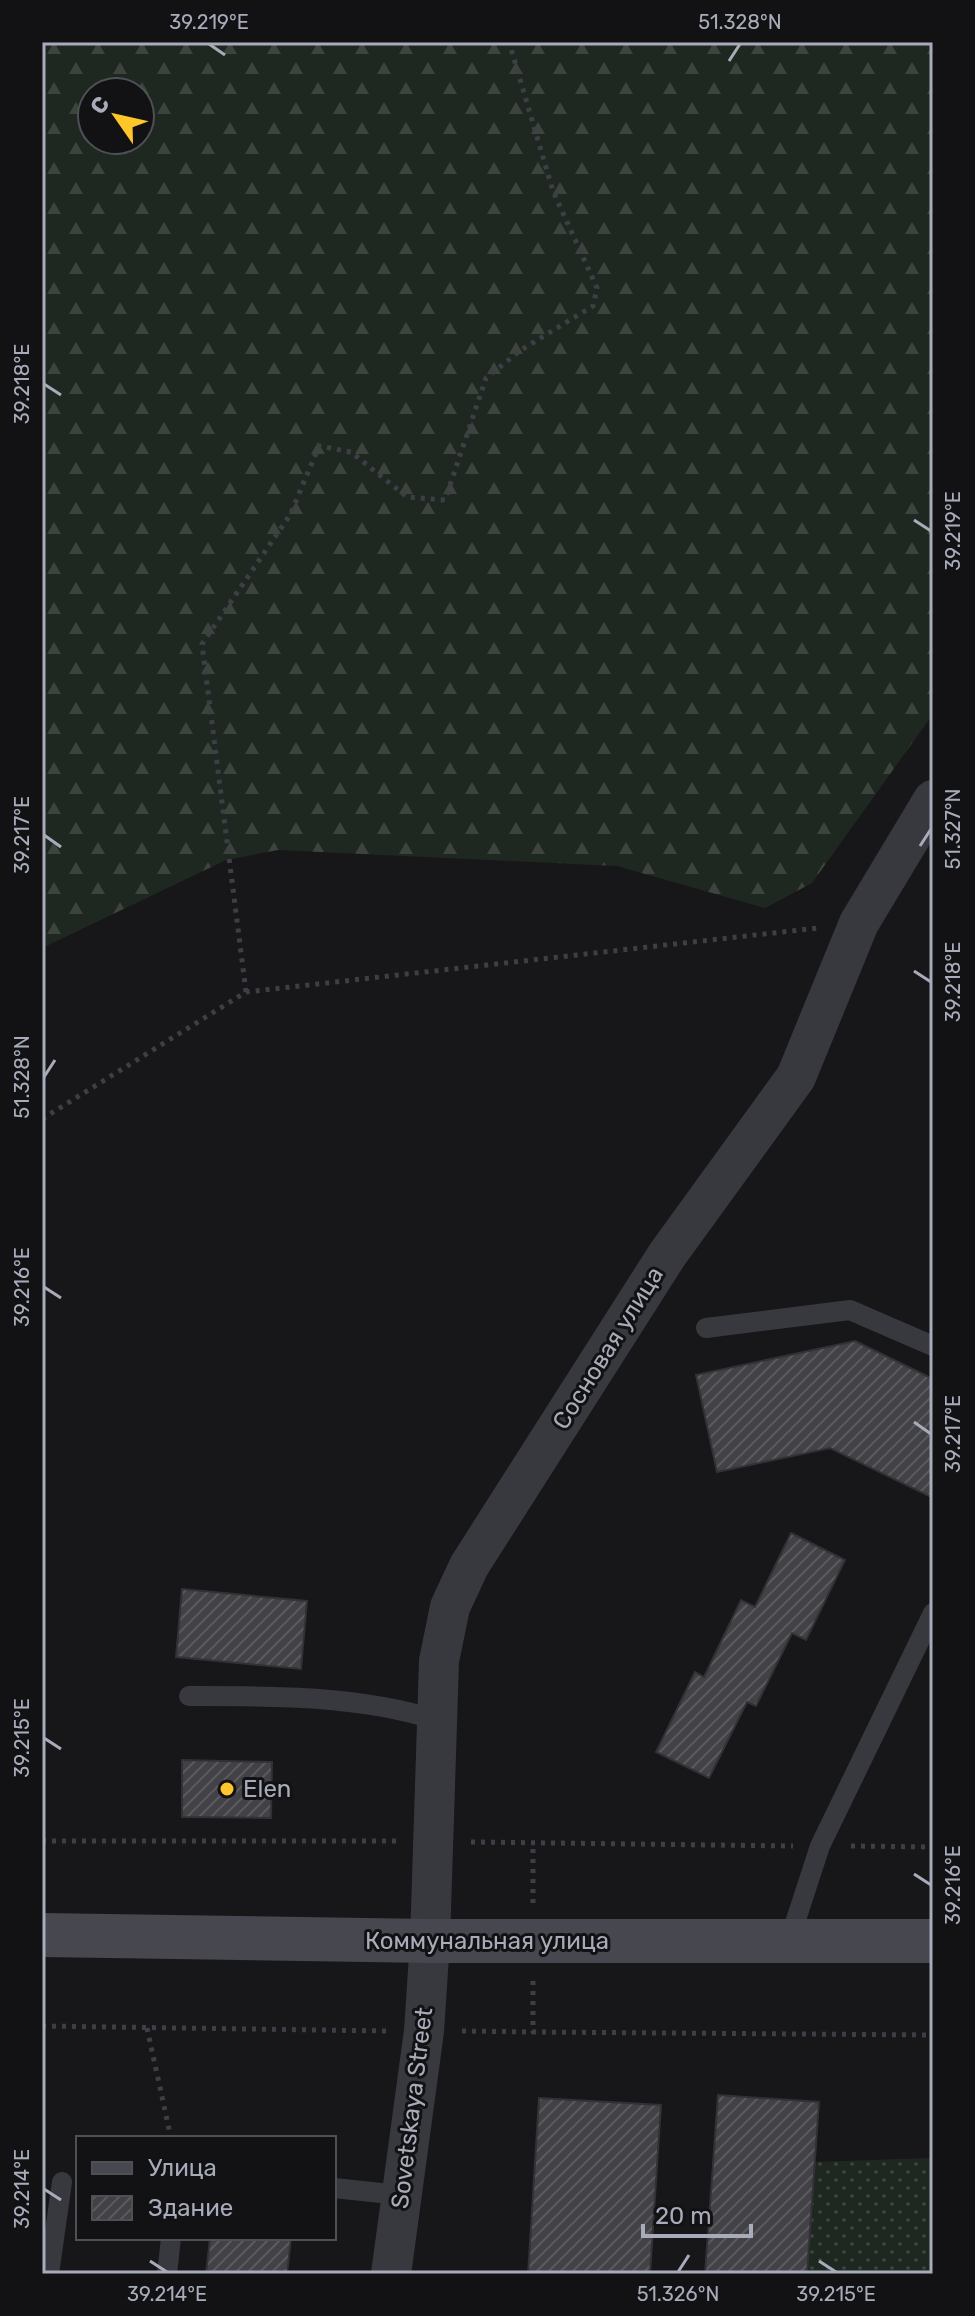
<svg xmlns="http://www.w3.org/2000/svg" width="975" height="2316" font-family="Rubik,sans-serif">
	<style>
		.grass { fill: url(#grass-dots) }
		.forest { fill: url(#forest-firs); fill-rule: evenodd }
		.building { fill: url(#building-hatch); stroke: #313136; stroke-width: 2 }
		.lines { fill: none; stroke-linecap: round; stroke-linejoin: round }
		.path { stroke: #3e3f46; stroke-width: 5; stroke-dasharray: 4 6; stroke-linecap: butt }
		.lane { stroke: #38383f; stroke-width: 20 }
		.street { stroke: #38383f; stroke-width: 40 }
		.secondary { stroke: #46474f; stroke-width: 44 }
		.ticks { fill: none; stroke: #a8acba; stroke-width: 3 }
		.poi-dot { fill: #ffc629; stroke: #121214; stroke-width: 3 }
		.labels { text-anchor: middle; stroke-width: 6; stroke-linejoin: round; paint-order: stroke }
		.street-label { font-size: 24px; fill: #a8acba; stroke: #121214 }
		.poi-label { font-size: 24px; fill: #a8acba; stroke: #121214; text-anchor: start }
		.neatline { fill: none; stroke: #a8acba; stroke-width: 3 }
		.ticks-label { font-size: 20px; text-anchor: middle; fill: #a8acba }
	</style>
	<defs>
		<pattern id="grass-dots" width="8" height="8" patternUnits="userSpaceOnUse" patternTransform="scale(2)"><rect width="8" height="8" fill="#1f2820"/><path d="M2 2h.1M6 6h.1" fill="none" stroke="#3d443e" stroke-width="1.8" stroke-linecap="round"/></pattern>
		<pattern id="forest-firs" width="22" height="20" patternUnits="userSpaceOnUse" patternTransform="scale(2)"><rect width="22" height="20" fill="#1f2820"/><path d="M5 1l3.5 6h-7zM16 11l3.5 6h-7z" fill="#3d443e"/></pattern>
		<pattern id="building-hatch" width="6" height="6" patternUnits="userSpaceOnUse" patternTransform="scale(2)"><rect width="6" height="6" fill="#414146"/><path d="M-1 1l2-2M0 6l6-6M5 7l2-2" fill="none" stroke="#5a5a5f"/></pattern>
	</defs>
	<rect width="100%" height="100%" fill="#171719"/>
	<!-- grass -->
	<path class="grass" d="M 933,2158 L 933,2274 L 739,2274 L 785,2163 Z"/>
	<!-- forest -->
	<path class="forest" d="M 42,42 L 933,42 L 933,714 L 812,883 L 765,908 L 617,866 L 278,850 L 226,860 L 42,948 ZM 92,92 L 140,92 L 140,140 L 92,140 Z"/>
	<!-- building -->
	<path class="building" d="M 855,1341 L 933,1379 L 933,1498 L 830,1448 L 717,1472 L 696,1375 Z
		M 791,1533 L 845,1560 L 806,1640 L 792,1633 L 756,1706 L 747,1702 L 709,1778 L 656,1752 L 695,1672 L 704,1677 L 741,1600 L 755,1607 Z
		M 182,1589 L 307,1601 L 301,1669 L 176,1657 Z
		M 182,1760 L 272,1762 L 271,1818 L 182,1817 Z
		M 718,2095 L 819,2102 L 807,2274 L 705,2274 Z
		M 539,2098 L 661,2105 L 650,2274 L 528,2274 Z
		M 210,2238 L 291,2238 L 287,2274 L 206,2274 Z"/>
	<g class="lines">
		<!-- path -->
		<path class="path" d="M 246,992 L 202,644 L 290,515 L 319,446 L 351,452 L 407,497 L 445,500 L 486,378 L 521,350 L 593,306 L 597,288 L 553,191 L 509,42
			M 42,1119 L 246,992 L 818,928
			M 42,1841 L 397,1841
			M 471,1842 L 793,1846
			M 851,1846 L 933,1847
			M 533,1903 L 533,1843
			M 533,1981 L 533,2032 L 933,2035
			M 42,2026 L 388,2031
			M 147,2028 L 171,2138
			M 462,2031 L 533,2032"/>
		<!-- lane -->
		<path class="lane" d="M 706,1328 L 850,1310 L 933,1346
			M 189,1696 C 272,1696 357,1695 437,1720
			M 789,1941 L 820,1846 L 933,1613
			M 334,2188 L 400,2195
			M 49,2274 L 62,2182
			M 167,2274 L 171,2238"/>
		<!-- street -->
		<path class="street" d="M 391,2274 L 424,2031 L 430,1941 L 439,1661 L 450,1607 L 469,1566 L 667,1255 L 796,1077 L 859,923 L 933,800"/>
		<!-- secondary -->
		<path class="secondary" d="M 42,1935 L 430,1941 L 933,1941"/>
	</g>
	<!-- ticks -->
	<path class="ticks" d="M 209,44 L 225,55M 729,61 L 740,44M 44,384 L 61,395M 914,520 L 931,531M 44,835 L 61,847M 920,846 L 931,829M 914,971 L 931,982M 44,1077 L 55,1060M 44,1287 L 61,1298M 914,1422 L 931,1434M 44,1738 L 61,1749M 914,1874 L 931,1885M 44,2189 L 61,2200M 150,2261 L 167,2272M 819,2261 L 836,2272M 678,2272 L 689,2255"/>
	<!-- markers -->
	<circle class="poi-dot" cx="227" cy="1789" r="8"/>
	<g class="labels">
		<!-- street labels -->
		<g class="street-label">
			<text transform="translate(608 1348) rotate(-58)" y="8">Сосновая улица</text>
			<text x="487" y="1949">Коммунальная улица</text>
			<text transform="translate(412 2108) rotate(-83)" y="8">Sovetskaya Street</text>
		</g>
		<!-- poi labels -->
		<g class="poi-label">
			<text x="243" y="1797">Elen</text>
		</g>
	</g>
	<!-- border -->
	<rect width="975" height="2316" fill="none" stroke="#121214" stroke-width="88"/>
	<!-- legend -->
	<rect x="76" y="2136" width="260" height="104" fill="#121214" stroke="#4e5056" stroke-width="2"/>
	<rect x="92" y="2162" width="40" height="12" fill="#46474f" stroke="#4e5056" stroke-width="2"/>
	<text x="148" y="2176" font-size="24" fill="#a8acba">Улица</text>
	<rect x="92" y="2196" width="40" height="24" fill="url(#building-hatch)" stroke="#4e5056" stroke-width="2"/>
	<text x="148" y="2216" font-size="24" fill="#a8acba">Здание</text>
	<!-- north arrow -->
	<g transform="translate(116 116) rotate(304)"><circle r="38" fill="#121214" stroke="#4e5056" stroke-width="2"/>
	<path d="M0-6L14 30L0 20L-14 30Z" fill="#ffc629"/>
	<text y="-12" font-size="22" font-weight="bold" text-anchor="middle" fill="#a8acba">С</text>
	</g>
	<!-- scale -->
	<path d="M643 2224v12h108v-12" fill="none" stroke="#a8acba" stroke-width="4"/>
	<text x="655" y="2224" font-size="24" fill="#a8acba" stroke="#121214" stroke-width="6" paint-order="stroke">20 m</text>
	<rect x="44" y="44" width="887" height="2228" class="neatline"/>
	<g class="ticks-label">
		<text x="209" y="29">39.219°E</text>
		<text x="740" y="29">51.328°N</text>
		<text transform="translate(22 384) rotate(-90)" y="7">39.218°E</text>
		<text transform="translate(953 531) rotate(-90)" y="7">39.219°E</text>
		<text transform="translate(953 829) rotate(-90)" y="7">51.327°N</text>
		<text transform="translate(22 835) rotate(-90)" y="7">39.217°E</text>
		<text transform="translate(953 982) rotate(-90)" y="7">39.218°E</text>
		<text transform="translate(22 1077) rotate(-90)" y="7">51.328°N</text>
		<text transform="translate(22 1287) rotate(-90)" y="7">39.216°E</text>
		<text transform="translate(953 1434) rotate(-90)" y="7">39.217°E</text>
		<text transform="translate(22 1738) rotate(-90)" y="7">39.215°E</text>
		<text transform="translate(953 1885) rotate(-90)" y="7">39.216°E</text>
		<text transform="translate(22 2189) rotate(-90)" y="7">39.214°E</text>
		<text x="167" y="2301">39.214°E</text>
		<text x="678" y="2301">51.326°N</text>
		<text x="836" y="2301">39.215°E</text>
	</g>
</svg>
